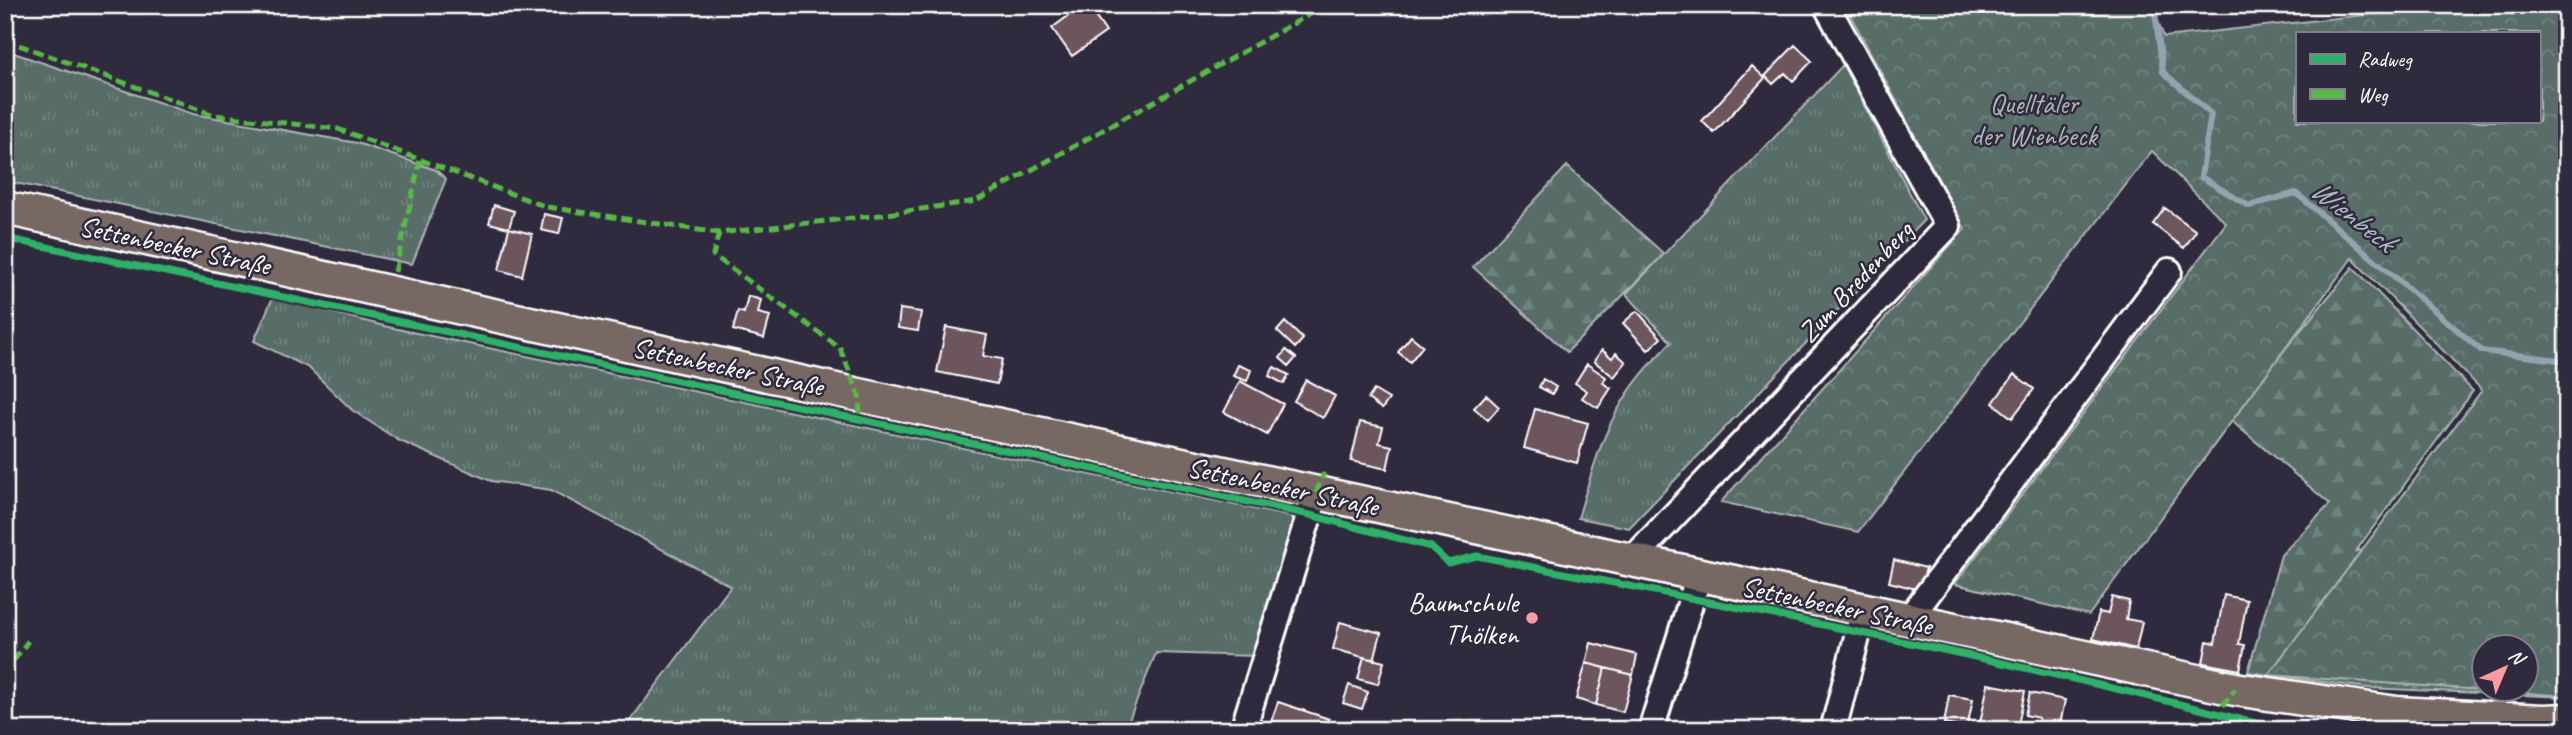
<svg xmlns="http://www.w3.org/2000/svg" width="2572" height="735" font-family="Caveat,sans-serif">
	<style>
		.grass { fill: url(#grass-tufts); stroke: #acb6b4; stroke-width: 2 }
		.forest { fill: url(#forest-firs); stroke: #acb6b4; stroke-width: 2; fill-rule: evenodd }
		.park { fill: url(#park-crowns); stroke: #acb6b4; stroke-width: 2; fill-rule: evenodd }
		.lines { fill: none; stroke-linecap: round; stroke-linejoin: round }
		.stream { stroke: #95a3af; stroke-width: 6 }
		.building { fill: #6c555c; stroke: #fff; stroke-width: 2 }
		.minor-casing { stroke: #fff; stroke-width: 30 }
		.major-casing { stroke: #fff; stroke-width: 37 }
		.minor { stroke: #2f2a3d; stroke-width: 24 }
		.major { stroke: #776864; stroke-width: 32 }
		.quiet { stroke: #58b947; stroke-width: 5; stroke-dasharray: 10 5; stroke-linecap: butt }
		.cycleway-casing { stroke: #2f2a3d; stroke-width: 11 }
		.cycleway { stroke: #2db169; stroke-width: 7 }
		.poi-dot { fill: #ff9aa2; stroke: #2f2a3d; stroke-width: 2.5 }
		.labels { text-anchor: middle; stroke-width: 5; stroke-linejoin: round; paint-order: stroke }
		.park-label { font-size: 28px; fill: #acb6b4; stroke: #2f2a3d }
		.street-label { font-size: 28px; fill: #fff; stroke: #2f2a3d }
		.poi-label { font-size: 28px; fill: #fff; stroke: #2f2a3d; text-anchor: end }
		.water-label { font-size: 30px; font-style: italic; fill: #b0bac3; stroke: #2f2a3d }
	</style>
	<defs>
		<pattern id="grass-tufts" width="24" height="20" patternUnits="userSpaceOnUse" patternTransform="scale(1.75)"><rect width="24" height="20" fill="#586d68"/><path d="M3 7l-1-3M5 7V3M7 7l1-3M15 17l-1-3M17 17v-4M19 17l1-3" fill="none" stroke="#71837f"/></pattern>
		<pattern id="forest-firs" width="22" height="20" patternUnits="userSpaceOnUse" patternTransform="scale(1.75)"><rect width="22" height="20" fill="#586d68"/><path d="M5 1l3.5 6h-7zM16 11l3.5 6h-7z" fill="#71837f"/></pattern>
		<pattern id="park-crowns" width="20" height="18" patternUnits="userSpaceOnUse" patternTransform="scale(1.75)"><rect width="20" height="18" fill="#586d68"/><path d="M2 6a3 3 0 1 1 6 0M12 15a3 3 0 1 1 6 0" fill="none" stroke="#71837f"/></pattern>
	</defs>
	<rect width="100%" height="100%" fill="#2f2a3d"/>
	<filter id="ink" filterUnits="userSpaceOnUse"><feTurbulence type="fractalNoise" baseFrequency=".0143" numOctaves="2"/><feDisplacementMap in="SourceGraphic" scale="14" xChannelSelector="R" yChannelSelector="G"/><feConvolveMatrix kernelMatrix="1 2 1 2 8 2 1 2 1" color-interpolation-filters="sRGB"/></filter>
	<g filter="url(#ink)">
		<!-- grass -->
		<path class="grass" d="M 5,50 L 193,114 L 357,143 L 436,170 L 446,179 L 412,264 L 5,181 Z
			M 1843,65 L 1924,220 L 1629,528 L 1578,518 C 1589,481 1602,433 1623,401 C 1636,379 1653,361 1671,342 L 1626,294 Z
			M 273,297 L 388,327 L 1301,519 L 1254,656 L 1156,653 L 1125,730 L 623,730 L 731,586 L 551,490 L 491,481 L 398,440 L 352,410 L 309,368 L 254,341 Z"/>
		<!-- forest -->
		<path class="forest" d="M 1567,166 L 1664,254 L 1567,352 L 1473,267 Z
			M 2353,267 L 2473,391 L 2356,551 L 2567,529 L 2567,697 L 2368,688 L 2248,672 L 2281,555 L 2330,504 L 2228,418 ZM 2484,648 L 2526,648 L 2526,690 L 2484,690 Z"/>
		<!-- park -->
		<path class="park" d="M 1845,5 L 2152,5 L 2164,37 L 2455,5 L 2567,5 L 2567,696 L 2268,675 L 2482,390 L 2352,258 L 2089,615 L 1955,584 L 2226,223 L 2152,151 L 1858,532 L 1721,502 L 1965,229 ZM 2297,33 L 2539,33 L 2539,121 L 2297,121 ZM 2484,648 L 2526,648 L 2526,690 L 2484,690 Z"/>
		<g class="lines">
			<!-- stream -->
			<path class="stream" d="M 2154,5 L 2163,72 L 2211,114 L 2201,177 L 2249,206 L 2296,193 L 2482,351 L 2567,361"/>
		</g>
		<!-- building -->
		<path class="building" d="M 1083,5 L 1087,5 L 1106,32 L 1072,56 L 1052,28 Z
			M 1795,45 L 1812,61 L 1793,81 L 1785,73 L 1773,84 L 1765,76 Z
			M 1752,66 L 1765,78 L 1714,133 L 1702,121 Z
			M 494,205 L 514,211 L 509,228 L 489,223 Z
			M 2165,208 L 2196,231 L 2184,248 L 2153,224 Z
			M 544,214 L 563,218 L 559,234 L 541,230 Z
			M 509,228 L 532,234 L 522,276 L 499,270 Z
			M 748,296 L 761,300 L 758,313 L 770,316 L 764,338 L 733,330 L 738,311 L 744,313 Z
			M 900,309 L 921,312 L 918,331 L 898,328 Z
			M 1637,311 L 1661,338 L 1648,350 L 1623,323 Z
			M 1285,322 L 1303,339 L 1295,348 L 1277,331 Z
			M 946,327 L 987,335 L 983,356 L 1002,359 L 997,384 L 937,372 Z
			M 1411,336 L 1423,346 L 1410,362 L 1398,352 Z
			M 1286,350 L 1296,358 L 1289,366 L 1280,358 Z
			M 1602,350 L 1612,358 L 1616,353 L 1626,362 L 1614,377 L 1594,361 Z
			M 1587,364 L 1606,377 L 1603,383 L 1611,388 L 1598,408 L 1582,398 L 1587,391 L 1575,383 Z
			M 1238,365 L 1251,370 L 1247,381 L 1233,376 Z
			M 1274,367 L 1289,375 L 1284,384 L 1269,376 Z
			M 2014,374 L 2034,389 L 2012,418 L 1993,403 Z
			M 1543,379 L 1556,387 L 1552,394 L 1539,387 Z
			M 1306,380 L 1335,396 L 1323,418 L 1294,401 Z
			M 1240,381 L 1283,404 L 1267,435 L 1224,412 Z
			M 1374,390 L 1389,399 L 1382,409 L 1368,399 Z
			M 1486,395 L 1499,407 L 1488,420 L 1474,408 Z
			M 1535,409 L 1588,423 L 1577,463 L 1524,448 Z
			M 1360,422 L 1383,427 L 1379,443 L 1392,446 L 1387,469 L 1351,461 Z
			M 1894,560 L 1926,568 L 1920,590 L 1889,582 Z
			M 2224,595 L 2247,600 L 2239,644 L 2245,645 L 2240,670 L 2203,663 L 2207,641 L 2215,643 Z
			M 2112,597 L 2129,601 L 2126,619 L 2142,622 L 2136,649 L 2093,639 L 2099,612 L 2108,614 Z
			M 1340,622 L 1381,633 L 1374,660 L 1333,649 Z
			M 1591,643 L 1637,655 L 1633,675 L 1586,663 Z
			M 1364,657 L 1384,662 L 1378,684 L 1358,679 Z
			M 1586,663 L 1605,668 L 1596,705 L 1576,699 Z
			M 1605,668 L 1633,675 L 1623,712 L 1596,705 Z
			M 1988,684 L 2025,691 L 2017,730 L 1997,730 L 1998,726 L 1980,723 Z
			M 1349,685 L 1368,692 L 1362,709 L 1343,703 Z
			M 2030,693 L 2065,700 L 2059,730 L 2037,730 L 2039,718 L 2025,715 Z
			M 1949,695 L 1973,699 L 1967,728 L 1944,724 Z
			M 1278,702 L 1329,719 L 1326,730 L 1268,730 Z
			M 1171,722 L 1204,730 L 1170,730 Z"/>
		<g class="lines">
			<defs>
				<path id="minor" d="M 1631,561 L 1948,226 L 1826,5
					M 1908,620 L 2169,271
					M 1243,730 L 1316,493
					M 1651,730 L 1699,575
					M 1833,730 L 1864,610"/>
				<path id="major" d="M 5,208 L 859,395 L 2235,689 L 2397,713 L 2543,721 L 2567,720"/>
			</defs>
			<!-- minor casing -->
			<use href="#minor" class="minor-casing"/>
			<!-- major casing -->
			<use href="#major" class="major-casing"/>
			<!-- minor -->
			<use href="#minor" class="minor"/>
			<!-- major -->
			<use href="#major" class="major"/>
			<!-- quiet -->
			<path class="quiet" d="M 5,40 L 214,115 L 338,129 L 547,207 L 719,233 L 880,215 L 976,201 L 1321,8 L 1322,5
				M 719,233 L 713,255 L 840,348 L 859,395 L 860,419
				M 395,272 L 420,160
				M 1316,493 L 1324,473
				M 5,672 L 28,641
				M 2205,730 L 2235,689"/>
			<defs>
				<path id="cycleway" d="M 5,238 L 1310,515 L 1431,547 L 1448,563 L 1477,556 C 1747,609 2017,661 2283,730"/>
			</defs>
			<!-- cycleway casing -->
			<use href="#cycleway" class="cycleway-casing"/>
			<!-- cycleway -->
			<use href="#cycleway" class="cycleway"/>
		</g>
	</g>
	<!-- markers -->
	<circle class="poi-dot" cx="1532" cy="618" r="7"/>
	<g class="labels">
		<!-- park labels -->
		<g class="park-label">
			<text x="2034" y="113">Quelltäler<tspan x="2034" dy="32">der Wienbeck</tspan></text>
		</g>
		<!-- street labels -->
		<g class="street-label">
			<text transform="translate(175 245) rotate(12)" y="10">Settenbecker Straße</text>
			<text transform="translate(1855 281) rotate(-47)" y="10">Zum Bredenberg</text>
			<text transform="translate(728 366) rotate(12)" y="10">Settenbecker Straße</text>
			<text transform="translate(1283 486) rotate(12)" y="10">Settenbecker Straße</text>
			<text transform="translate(1837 605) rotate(12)" y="10">Settenbecker Straße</text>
		</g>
		<!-- poi labels -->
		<g class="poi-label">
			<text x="1518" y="612">Baumschule<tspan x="1518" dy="32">Thölken</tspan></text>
		</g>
		<!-- water labels -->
		<g class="water-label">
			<text transform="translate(2353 215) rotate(38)" y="10">Wienbeck</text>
		</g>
	</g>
	<!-- margin -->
	<rect width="2572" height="735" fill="none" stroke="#2f2a3d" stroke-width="28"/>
	<rect x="14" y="14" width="2544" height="707" fill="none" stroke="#fff" stroke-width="2.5" filter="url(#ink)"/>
	<!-- legend -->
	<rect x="2296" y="32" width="245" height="91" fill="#2f2a3d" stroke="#827f8b" stroke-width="2"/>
	<rect x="2310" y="54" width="35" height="10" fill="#2db169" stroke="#827f8b" stroke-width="2"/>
	<text x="2358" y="66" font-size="21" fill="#ffffff">Radweg</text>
	<rect x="2310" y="89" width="35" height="10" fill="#58b947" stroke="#827f8b" stroke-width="2"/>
	<text x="2358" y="102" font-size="21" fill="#ffffff">Weg</text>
	<!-- north arrow -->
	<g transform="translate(2505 668) rotate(44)"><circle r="33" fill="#2f2a3d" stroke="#827f8b" stroke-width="2"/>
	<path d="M0-5L12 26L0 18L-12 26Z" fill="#ff9aa2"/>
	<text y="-10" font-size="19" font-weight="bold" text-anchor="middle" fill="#ffffff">N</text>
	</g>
</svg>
